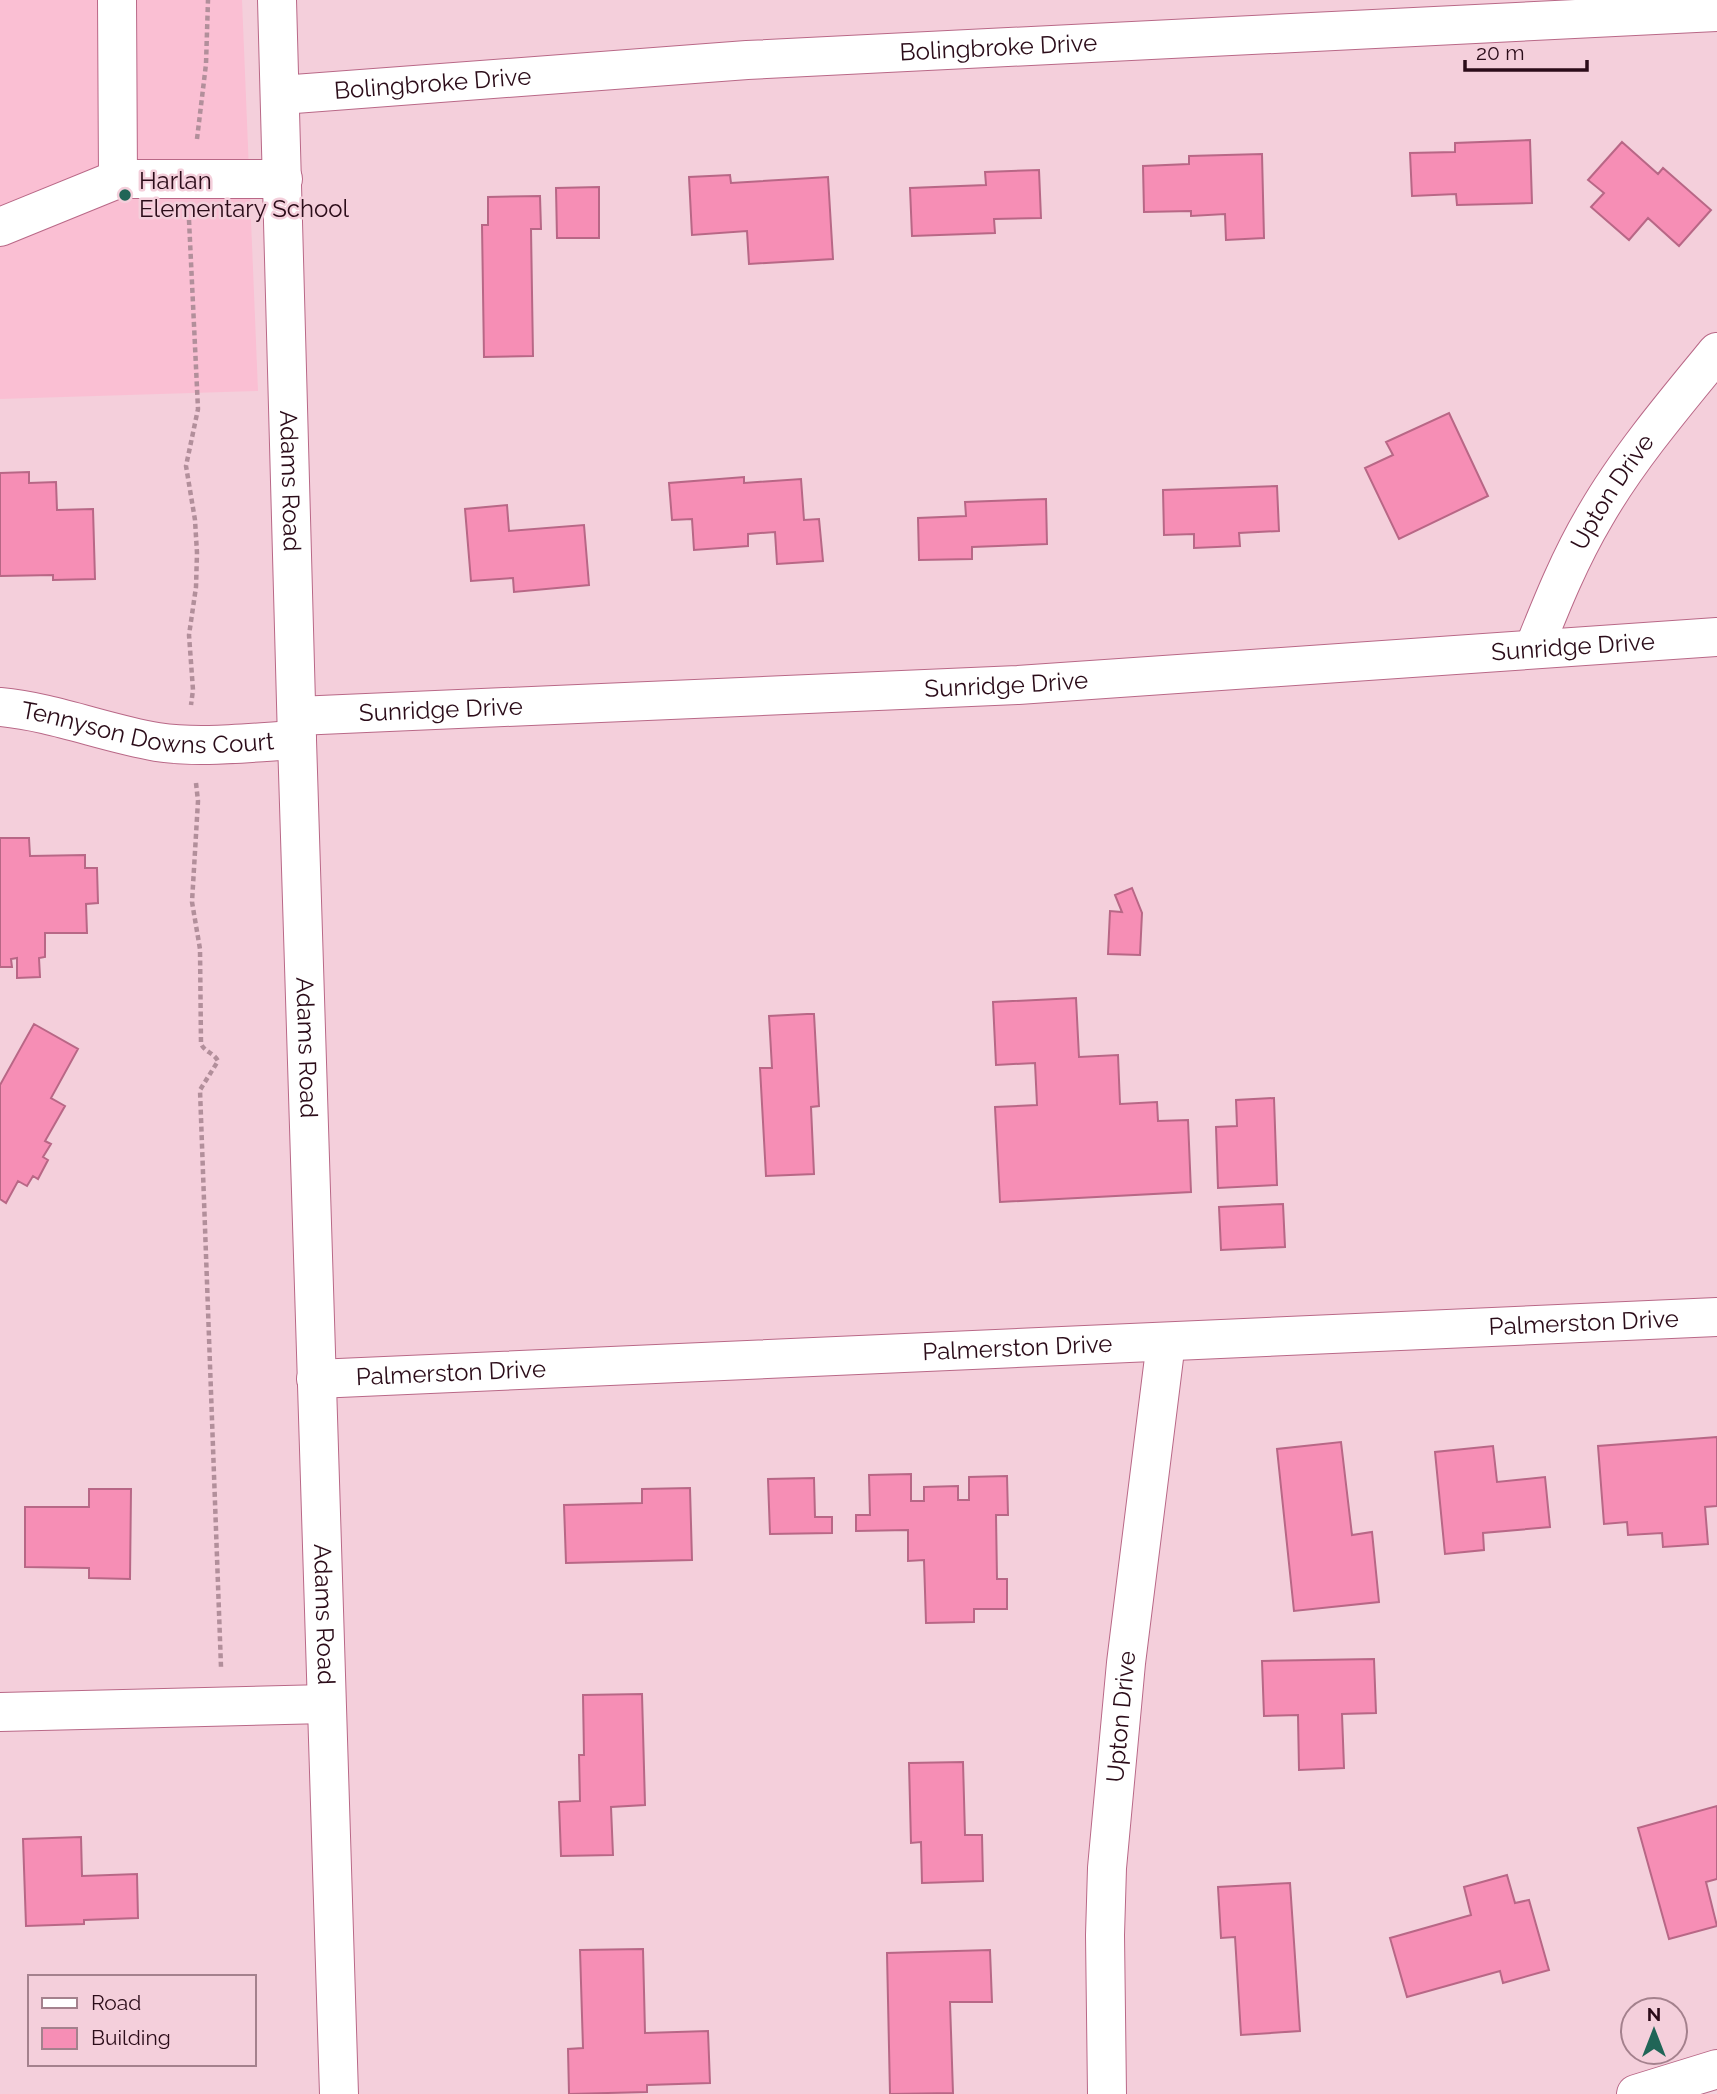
<svg xmlns="http://www.w3.org/2000/svg" width="1717" height="2094" font-family="Raleway,sans-serif">
	<style>
		.built { fill: #fabfd3 }
		.building { fill: #f68eb5; stroke: #b86786; stroke-width: 2 }
		.lines { fill: none; stroke-linecap: round; stroke-linejoin: round }
		.minor-casing { stroke: #b96887; stroke-width: 40 }
		.path { stroke: #b28f9b; stroke-width: 4.5; stroke-dasharray: 5 3.5; stroke-linecap: butt }
		.minor { stroke: #fff; stroke-width: 38 }
		.poi-dot { fill: #206557; stroke: #f4cfdb; stroke-width: 2.5 }
		.labels { text-anchor: middle; stroke-width: 5; stroke-linejoin: round; paint-order: stroke }
		.street-label { font-size: 24px; fill: #2b0c19; stroke: #f4cfdb }
		.poi-label { font-size: 24px; fill: #2b0c19; stroke: #f4cfdb; text-anchor: start }
	</style>
	<rect width="100%" height="100%" fill="#f4cfdb"/>
	<!-- built -->
	<path class="built" d="M 0,0 L 242,0 L 258,391 L 0,399 Z"/>
	<!-- building -->
	<path class="building" d="M 1530,140 L 1532,203 L 1457,205 L 1456,194 L 1412,196 L 1410,153 L 1455,152 L 1455,143 Z
		M 1622,142 L 1658,174 L 1663,168 L 1711,210 L 1679,246 L 1648,218 L 1629,240 L 1591,207 L 1604,193 L 1588,180 Z
		M 1262,154 L 1264,238 L 1226,240 L 1225,214 L 1191,216 L 1191,211 L 1144,212 L 1143,166 L 1189,164 L 1189,156 Z
		M 1039,170 L 1041,218 L 994,219 L 995,233 L 912,236 L 910,188 L 986,185 L 985,172 Z
		M 730,175 L 731,183 L 828,177 L 833,259 L 749,264 L 747,231 L 692,235 L 689,177 Z
		M 599,187 L 599,238 L 557,238 L 556,188 Z
		M 540,196 L 541,229 L 531,229 L 533,356 L 484,357 L 482,225 L 488,225 L 488,197 Z
		M 1449,413 L 1488,496 L 1399,539 L 1365,468 L 1393,455 L 1386,442 Z
		M 29,472 L 29,483 L 56,482 L 57,510 L 93,509 L 95,579 L 53,580 L 53,575 L 0,576 L 0,473 Z
		M 744,477 L 744,483 L 801,479 L 804,520 L 819,519 L 823,561 L 777,564 L 775,532 L 748,534 L 748,546 L 694,550 L 692,519 L 672,520 L 669,483 Z
		M 1277,486 L 1279,531 L 1239,533 L 1240,546 L 1194,548 L 1194,534 L 1164,535 L 1163,490 Z
		M 1046,499 L 1047,544 L 972,547 L 972,559 L 919,560 L 918,518 L 966,516 L 965,502 Z
		M 507,505 L 509,531 L 584,525 L 589,585 L 514,592 L 513,578 L 471,581 L 465,509 Z
		M 0,838 L 29,838 L 30,856 L 85,855 L 85,868 L 97,868 L 98,903 L 86,904 L 87,933 L 45,933 L 45,957 L 39,958 L 40,977 L 17,978 L 17,958 L 11,959 L 12,967 L 0,967 Z
		M 1132,888 L 1142,913 L 1140,955 L 1108,954 L 1110,911 L 1122,912 L 1115,895 Z
		M 1076,998 L 1079,1057 L 1118,1055 L 1120,1104 L 1157,1102 L 1158,1121 L 1188,1120 L 1191,1192 L 1000,1202 L 995,1107 L 1037,1105 L 1035,1063 L 996,1065 L 993,1002 Z
		M 807,1014 L 814,1014 L 819,1106 L 811,1107 L 814,1174 L 766,1176 L 760,1068 L 772,1068 L 769,1016 Z
		M 34,1024 L 78,1049 L 51,1098 L 65,1106 L 45,1141 L 51,1144 L 43,1157 L 48,1160 L 38,1179 L 33,1176 L 27,1186 L 18,1181 L 6,1203 L 0,1199 L 0,1085 Z
		M 1274,1098 L 1277,1185 L 1218,1188 L 1216,1127 L 1237,1126 L 1236,1100 Z
		M 1283,1204 L 1285,1247 L 1221,1250 L 1219,1207 Z
		M 1717,1437 L 1717,1506 L 1705,1507 L 1708,1544 L 1663,1547 L 1662,1533 L 1628,1535 L 1627,1522 L 1604,1524 L 1598,1446 Z
		M 1341,1442 L 1352,1535 L 1372,1532 L 1379,1602 L 1294,1611 L 1277,1449 Z
		M 1493,1446 L 1497,1482 L 1545,1477 L 1550,1527 L 1483,1533 L 1484,1550 L 1445,1554 L 1435,1452 Z
		M 911,1474 L 911,1501 L 924,1501 L 924,1487 L 958,1486 L 958,1500 L 969,1500 L 969,1477 L 1007,1476 L 1008,1515 L 996,1515 L 997,1579 L 1007,1579 L 1007,1609 L 974,1609 L 974,1622 L 926,1623 L 924,1560 L 908,1561 L 908,1530 L 856,1531 L 856,1515 L 870,1515 L 869,1475 Z
		M 814,1478 L 815,1517 L 832,1517 L 832,1533 L 770,1534 L 768,1479 Z
		M 690,1488 L 692,1560 L 566,1563 L 564,1505 L 642,1503 L 642,1489 Z
		M 89,1489 L 131,1489 L 130,1579 L 89,1578 L 89,1568 L 25,1567 L 25,1507 L 89,1507 Z
		M 1374,1659 L 1376,1713 L 1342,1714 L 1344,1768 L 1299,1770 L 1298,1715 L 1264,1716 L 1262,1661 Z
		M 642,1694 L 645,1805 L 611,1807 L 613,1855 L 561,1856 L 559,1802 L 580,1801 L 579,1755 L 584,1755 L 583,1695 Z
		M 963,1762 L 965,1835 L 982,1835 L 983,1881 L 922,1883 L 921,1842 L 911,1843 L 909,1763 Z
		M 1717,1806 L 1717,1879 L 1706,1882 L 1717,1926 L 1669,1939 L 1638,1828 Z
		M 81,1837 L 82,1876 L 137,1874 L 138,1918 L 84,1920 L 84,1924 L 26,1926 L 23,1839 Z
		M 1507,1875 L 1515,1903 L 1529,1900 L 1549,1970 L 1503,1983 L 1500,1971 L 1407,1997 L 1390,1938 L 1471,1915 L 1464,1887 Z
		M 1290,1883 L 1300,2031 L 1241,2035 L 1235,1937 L 1221,1938 L 1218,1887 Z
		M 643,1949 L 645,2033 L 708,2031 L 710,2083 L 647,2085 L 647,2092 L 569,2094 L 568,2049 L 583,2048 L 580,1950 Z
		M 990,1950 L 992,2002 L 950,2002 L 953,2093 L 890,2094 L 887,1953 Z"/>
	<g class="lines">
		<defs>
			<g id="minor">
				<path d="M 117,0 L 118,179"/>
				<path id="s1" d="M 277,0 L 297,740 L 339,2094"/>
				<path id="s2" d="M 281,95 L 747,60 L 1717,12"/>
				<path d="M 0,227 L 118,179 L 283,179"/>
				<path id="s3" d="M 1534,648 C 1552,603 1570,558 1595,516 C 1627,460 1675,403 1717,352"/>
				<path id="s4" d="M 0,707 C 54,712 104,733 157,742 C 202,749 252,742 297,740"/>
				<path id="s5" d="M 297,716 L 1018,685 L 1717,637"/>
				<path id="s6" d="M 316,1379 L 1717,1317"/>
				<path d="M 0,1712 L 326,1704"/>
				<path id="s7" d="M 1107,2094 L 1105,1935 L 1107,1868 L 1126,1663 L 1166,1342"/>
				<path d="M 1636,2094 L 1717,2069"/>
			</g>
		</defs>
		<!-- minor casing -->
		<use href="#minor" class="minor-casing"/>
		<!-- path -->
		<path class="path" d="M 197,139 L 206,64 L 208,0
			M 189,220 L 198,409 L 186,466 L 195,520 L 197,553 L 196,587 L 189,635 L 193,690 L 191,705
			M 196,783 L 198,801 L 192,902 L 200,949 L 201,1044 C 205,1052 214,1053 218,1061 L 200,1090 L 221,1667"/>
		<!-- minor -->
		<use href="#minor" class="minor"/>
	</g>
	<!-- markers -->
	<circle class="poi-dot" cx="125" cy="195" r="7"/>
	<g class="labels">
		<!-- street labels -->
		<g class="street-label">
			<text dy="8" stroke="none"><textPath href="#s2" startOffset="719">Bolingbroke Drive</textPath></text>
			<text dy="8" stroke="none"><textPath href="#s2" startOffset="152">Bolingbroke Drive</textPath></text>
			<text dy="8" stroke="none"><textPath href="#s1" startOffset="481">Adams Road</textPath></text>
			<text dy="8" stroke="none"><textPath href="#s3" startOffset="175">Upton Drive</textPath></text>
			<text dy="8" stroke="none"><textPath href="#s5" startOffset="1278">Sunridge Drive</textPath></text>
			<text dy="8" stroke="none"><textPath href="#s5" startOffset="710">Sunridge Drive</textPath></text>
			<text dy="8" stroke="none"><textPath href="#s5" startOffset="144">Sunridge Drive</textPath></text>
			<text dy="8" stroke="none"><textPath href="#s4" startOffset="150">Tennyson Downs Court</textPath></text>
			<text dy="8" stroke="none"><textPath href="#s1" startOffset="1048">Adams Road</textPath></text>
			<text dy="8" stroke="none"><textPath href="#s6" startOffset="1269">Palmerston Drive</textPath></text>
			<text dy="8" stroke="none"><textPath href="#s6" startOffset="702">Palmerston Drive</textPath></text>
			<text dy="8" stroke="none"><textPath href="#s6" startOffset="135">Palmerston Drive</textPath></text>
			<text dy="8" stroke="none"><textPath href="#s1" startOffset="1615">Adams Road</textPath></text>
			<text dy="8" stroke="none"><textPath href="#s7" startOffset="378">Upton Drive</textPath></text>
		</g>
		<!-- poi labels -->
		<g class="poi-label">
			<text x="139" y="189">Harlan<tspan x="139" dy="28">Elementary School</tspan></text>
		</g>
	</g>
	<!-- legend -->
	<rect x="28" y="1975" width="228" height="91" fill="#f4cfdb" stroke="#a4818d" stroke-width="2"/>
	<rect x="42" y="1998" width="35" height="10" fill="#ffffff" stroke="#a4818d" stroke-width="2"/>
	<text x="91" y="2010" font-size="21" fill="#2b0c19">Road</text>
	<rect x="42" y="2028" width="35" height="21" fill="#f68eb5" stroke="#a4818d" stroke-width="2"/>
	<text x="91" y="2045" font-size="21" fill="#2b0c19">Building</text>
	<!-- north arrow -->
	<g transform="translate(1654 2031)"><circle r="33" fill="#f4cfdb" stroke="#a4818d" stroke-width="2"/>
	<path d="M0-5L12 26L0 18L-12 26Z" fill="#206557"/>
	<text y="-10" font-size="19" font-weight="bold" text-anchor="middle" fill="#2b0c19">N</text>
	</g>
	<!-- scale -->
	<path d="M1465 60v10h122v-10" fill="none" stroke="#2b0c19" stroke-width="3.5"/>
	<text x="1476" y="60" font-size="21" fill="#2b0c19" stroke="#f4cfdb" stroke-width="5" paint-order="stroke">20 m</text>
</svg>
